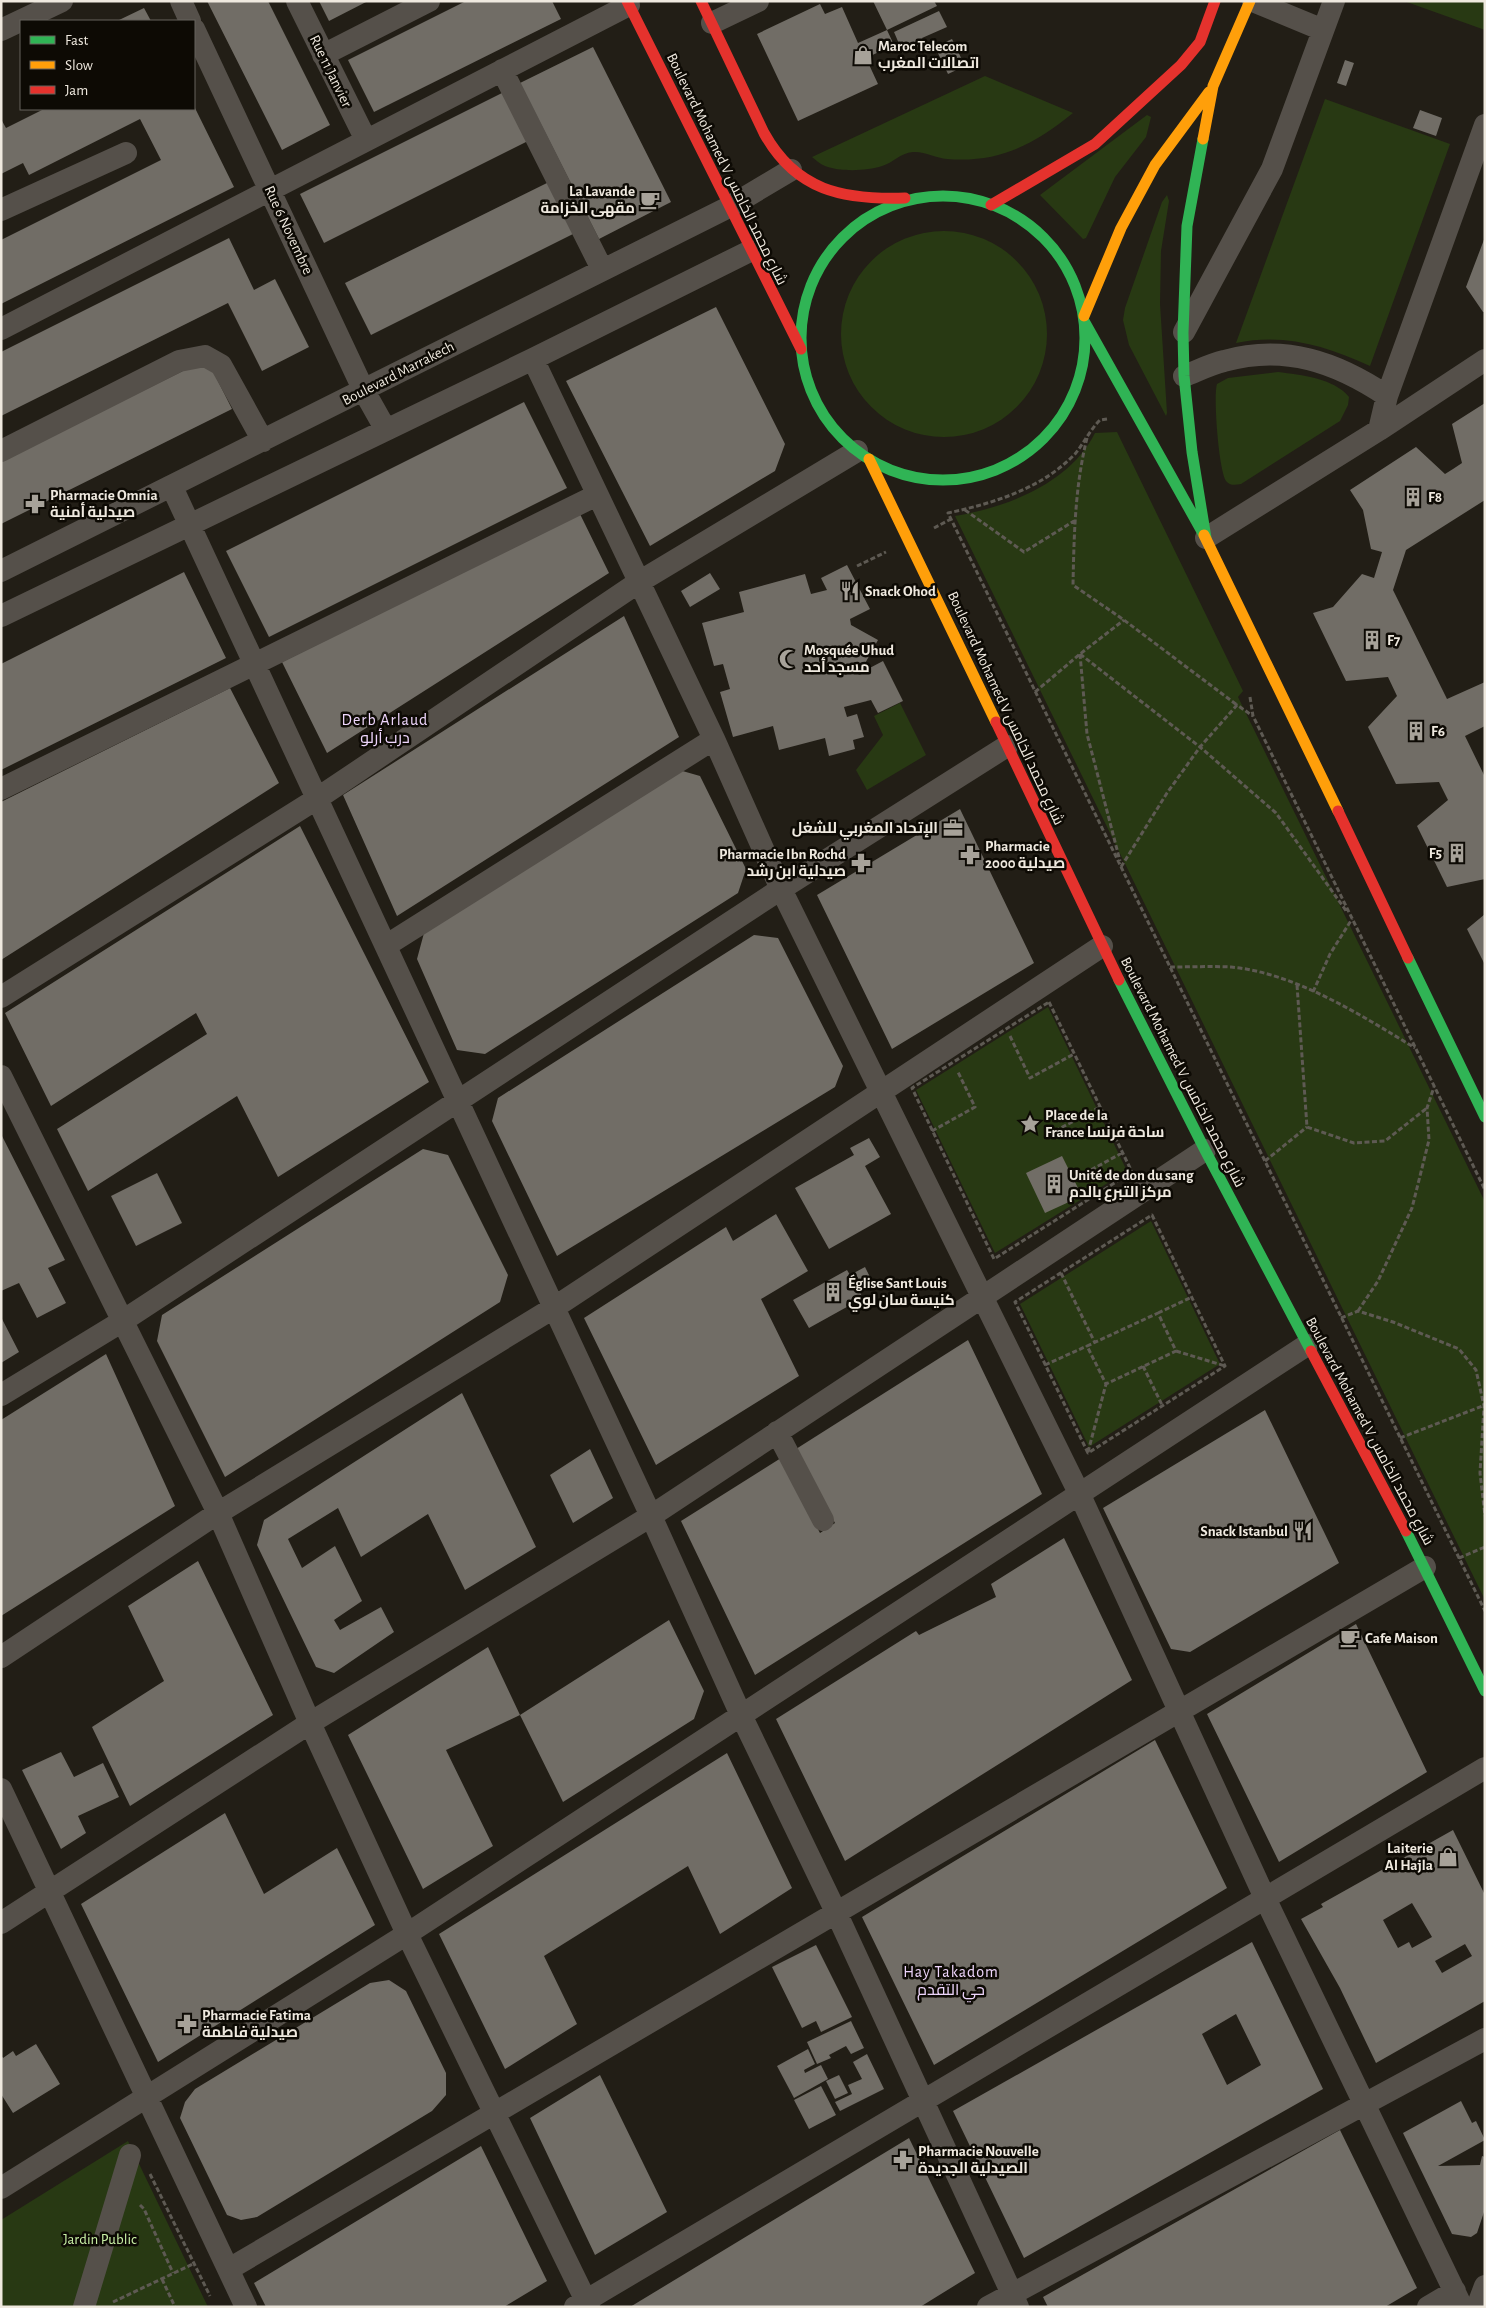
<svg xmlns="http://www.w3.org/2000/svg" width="1486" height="2308" font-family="'Alegreya Sans',Cairo,sans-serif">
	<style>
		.green { fill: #283913 }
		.building { fill: #716d66; fill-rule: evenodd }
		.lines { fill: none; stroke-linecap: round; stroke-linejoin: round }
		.path { stroke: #5e5a53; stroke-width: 3; stroke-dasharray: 5 2.5; stroke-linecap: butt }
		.street { stroke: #55504a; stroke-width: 22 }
		.fast { stroke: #30b455; stroke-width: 11 }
		.slow { stroke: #ff9f0a; stroke-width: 11 }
		.jam { stroke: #e5322d; stroke-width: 11 }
		.labels { text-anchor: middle; stroke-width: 5; stroke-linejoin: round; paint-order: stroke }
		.poi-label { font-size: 15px; font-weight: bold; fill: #efe9df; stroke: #0d0a04; text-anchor: start }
		.street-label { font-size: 15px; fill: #efe9df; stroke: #0d0a04 }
		.park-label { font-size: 15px; fill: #c9f1a6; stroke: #0d0a04 }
		.neighbourhood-label { font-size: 16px; letter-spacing: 1px; fill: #efd6fd; stroke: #0d0a04 }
	</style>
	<rect width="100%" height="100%" fill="#221e16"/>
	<!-- green -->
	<path class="green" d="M 1404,1 L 1485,1 L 1485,30 Z
		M 985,76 L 1073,113 C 1033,145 1000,163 947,159 C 936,158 924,151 913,152 C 900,153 893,163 882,166 C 867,171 840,172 825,166 C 820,164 816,160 812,157 Z
		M 1325,99 L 1450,144 L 1370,366 C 1326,346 1284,333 1236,343 Z
		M 1147,115 L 1151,117 L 1146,137 L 1115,177 L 1086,238 L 1083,239 L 1040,195 Z
		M 1167,195 L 1169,201 L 1161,251 L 1160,304 L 1167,413 L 1166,416 L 1129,345 L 1123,320 L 1125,308 L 1162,202 Z
		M841 334a103 103 0 1 1 206 0a103 103 0 1 1-206 0Z
		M 1278,372 C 1301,375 1334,378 1349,397 L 1348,405 L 1340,421 L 1241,484 C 1235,485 1230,486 1226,481 C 1219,471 1213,397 1217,384 L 1228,378 Z
		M 1117,432 L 1243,691 L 1238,697 L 1485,1202 L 1485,1600 L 955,516 C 1008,507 1070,483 1095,433 Z
		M 900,703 L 926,755 L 867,790 L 856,770 L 883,735 L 874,716 Z
		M 1048,1007 L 1127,1171 L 995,1253 L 916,1090 Z
		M 1151,1221 L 1220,1364 L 1089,1447 L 1020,1304 Z
		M 128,2141 L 208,2307 L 1,2307 L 1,2220 Z"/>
	<!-- building -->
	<path class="building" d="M 207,1 L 268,1 L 330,125 L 282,150 Z
		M 319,1 L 368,1 L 329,21 Z
		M 466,1 L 552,1 L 561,19 L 374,112 L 348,60 Z
		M 873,1 L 934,1 L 937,6 L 887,30 Z
		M 820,4 L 825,14 L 842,7 L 858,43 L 887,30 L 894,45 L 866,58 L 878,84 L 798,121 L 757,34 Z
		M 144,8 L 151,21 L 117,21 Z
		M 939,11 L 947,27 L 922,38 L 925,43 L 903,53 L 894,32 Z
		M 952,39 L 965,66 L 948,74 L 935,47 Z
		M 593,47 L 671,202 L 599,239 L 520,83 Z
		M 1345,60 L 1354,63 L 1346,86 L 1337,83 Z
		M 504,92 L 528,141 L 324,243 L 300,194 Z
		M 194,106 L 234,187 L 1,304 L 1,240 L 161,160 L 140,119 L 29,175 L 23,163 L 1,174 L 1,119 L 6,128 L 44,109 L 194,109 Z
		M 1420,110 L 1442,118 L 1436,136 L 1413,128 Z
		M 549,182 L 575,233 L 371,335 L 345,283 Z
		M 1485,237 L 1485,312 L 1483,312 L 1466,287 Z
		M 229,238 L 254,290 L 275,279 L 309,347 L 262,371 L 228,303 L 1,416 L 1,352 Z
		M 716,307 L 785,444 L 775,471 L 650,546 L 566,381 Z
		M 207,359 L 232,409 L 1,524 L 1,461 Z
		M 524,402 L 567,488 L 269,637 L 226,551 Z
		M 1485,403 L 1485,500 L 1406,550 L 1393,590 L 1447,699 L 1485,682 L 1485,726 L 1465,736 L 1485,777 L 1485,879 L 1447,887 L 1417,826 L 1448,800 L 1439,782 L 1396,784 L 1368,727 L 1397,696 L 1388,677 L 1346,681 L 1313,613 L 1333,607 L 1362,574 L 1374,578 L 1382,552 L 1371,549 L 1363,510 L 1350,490 L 1416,447 L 1445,474 L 1453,469 L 1462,463 L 1452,424 Z
		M 580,514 L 609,573 L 327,753 L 282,662 Z
		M 847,565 L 870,609 L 850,619 L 851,625 L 878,640 L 863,667 L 864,671 L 883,661 L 903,701 L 878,713 L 871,700 L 844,707 L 847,717 L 857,714 L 864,737 L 853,740 L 855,749 L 829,756 L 825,738 L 779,750 L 773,726 L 733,737 L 720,692 L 730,689 L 723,664 L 714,666 L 702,623 L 744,612 L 739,592 L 805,574 L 811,594 L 827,590 L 821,578 Z
		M 184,572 L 226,658 L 1,770 L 1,664 Z
		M 710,573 L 720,589 L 690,607 L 681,591 Z
		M 624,616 L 679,737 L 397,916 L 343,795 Z
		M 230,688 L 279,783 L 1,960 L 1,802 Z
		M 679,770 L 700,776 L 746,869 L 738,893 L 485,1054 L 457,1050 L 417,959 L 424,933 Z
		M 960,809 L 1034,963 L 892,1049 L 817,895 Z
		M 300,826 L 429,1082 L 278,1177 L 237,1096 L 88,1191 L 57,1129 L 207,1034 L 196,1013 L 51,1106 L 5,1013 Z
		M 1485,914 L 1485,965 L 1467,929 Z
		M 754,935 L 778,938 L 843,1066 L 835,1087 L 557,1256 L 492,1121 L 498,1098 Z
		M 1,1134 L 65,1260 L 48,1268 L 66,1303 L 37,1318 L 19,1283 L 1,1291 Z
		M 869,1138 L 880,1157 L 865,1166 L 891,1214 L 829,1249 L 795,1188 L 854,1155 L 850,1148 Z
		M 423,1149 L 448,1155 L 508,1275 L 500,1302 L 225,1477 L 157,1341 L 162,1315 Z
		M 1062,1156 L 1082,1196 L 1045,1213 L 1026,1173 Z
		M 157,1173 L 182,1223 L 136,1246 L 111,1196 Z
		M 776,1214 L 808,1271 L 761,1299 L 799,1376 L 656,1465 L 584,1318 L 726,1227 L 733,1241 Z
		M 865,1267 L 871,1279 L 857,1287 L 863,1298 L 809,1328 L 793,1300 L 847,1270 L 850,1275 Z
		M 1,1317 L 19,1352 L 1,1363 Z
		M 968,1340 L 1042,1494 L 755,1675 L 681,1521 L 781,1458 L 820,1533 L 835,1523 L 796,1449 Z
		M 106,1354 L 175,1506 L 1,1616 L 1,1420 Z
		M 462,1393 L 536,1547 L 465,1590 L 428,1514 L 361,1557 L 338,1508 L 288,1539 L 302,1568 L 335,1546 L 362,1601 L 334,1620 L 340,1630 L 381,1607 L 394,1632 L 334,1673 L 316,1667 L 257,1545 L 264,1520 Z
		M 1265,1410 L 1339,1563 L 1190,1652 L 1171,1649 L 1103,1508 Z
		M 590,1449 L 613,1498 L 573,1523 L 550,1475 Z
		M 1064,1538 L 1132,1680 L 845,1861 L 776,1719 L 916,1631 L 919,1635 L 996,1597 L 991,1584 Z
		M 198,1561 L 273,1715 L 130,1806 L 92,1727 L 164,1681 L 128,1606 Z
		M 669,1620 L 704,1691 L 694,1719 L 563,1802 L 520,1715 Z
		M 1356,1624 L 1427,1772 L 1279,1862 L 1207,1714 Z
		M 488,1647 L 520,1715 L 446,1750 L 493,1846 L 423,1889 L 348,1735 Z
		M 1155,1740 L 1227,1888 L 934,2065 L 862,1917 Z
		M 61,1752 L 74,1777 L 103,1763 L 119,1797 L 78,1816 L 86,1833 L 61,1849 L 22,1770 Z
		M 727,1753 L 792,1888 L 720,1934 L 688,1866 L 544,1956 L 577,2024 L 505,2069 L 439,1934 Z
		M 225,1813 L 264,1894 L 337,1848 L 375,1925 L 158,2062 L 81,1904 Z
		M 1453,1830 L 1485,1895 L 1485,2001 L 1376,2063 L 1340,1988 L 1301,1919 L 1323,1907 L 1321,1904 ZM 1412,1903 L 1432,1937 L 1412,1948 L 1409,1942 L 1398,1948 L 1383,1920 ZM 1465,1944 L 1472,1956 L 1442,1973 L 1435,1961 Z
		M 1252,1942 L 1323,2089 L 1024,2258 L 953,2111 ZM 1236,2014 L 1261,2065 L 1227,2085 L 1202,2034 Z
		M 816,1945 L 852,2017 L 821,2032 L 816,2021 L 802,2028 L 772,1967 Z
		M 389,1980 L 406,1991 L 446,2073 L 446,2095 L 432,2111 L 257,2217 L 241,2220 L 227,2215 L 180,2118 L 185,2102 L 195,2089 L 370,1983 Z
		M 851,2021 L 864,2048 L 851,2054 L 846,2046 L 829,2055 L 831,2058 L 817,2064 L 807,2042 Z
		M 36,2044 L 60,2084 L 13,2113 L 1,2094 L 1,2055 L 3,2058 L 13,2051 L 16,2056 Z
		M 808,2049 L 815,2064 L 804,2070 L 805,2073 L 821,2065 L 828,2079 L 794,2098 L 777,2066 Z
		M 867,2054 L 884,2089 L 840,2111 L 835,2102 L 852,2094 L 848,2085 L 862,2079 L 853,2062 Z
		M 600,2075 L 667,2212 L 595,2255 L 530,2118 Z
		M 839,2075 L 848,2093 L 835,2099 L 826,2081 Z
		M 821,2086 L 836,2115 L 809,2129 L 794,2100 Z
		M 1461,2101 L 1472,2123 L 1476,2121 L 1485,2140 L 1438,2166 L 1480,2165 L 1482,2156 L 1485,2157 L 1485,2209 L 1477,2233 L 1471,2237 L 1452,2234 L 1403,2133 Z
		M 1340,2130 L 1417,2288 L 1385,2307 L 1048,2307 L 1043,2297 Z
		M 909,2138 L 975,2273 L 920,2307 L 630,2307 Z
		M 481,2146 L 547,2281 L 504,2307 L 266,2307 L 254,2283 Z"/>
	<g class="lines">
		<!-- path -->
		<path class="path" d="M 1107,419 L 1100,420 C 1090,430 1084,443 1075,454 C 1041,489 994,503 948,513 L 1485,1611
			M 1087,438 C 1075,486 1074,535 1073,585 L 1124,620 L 1237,705
			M 965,510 L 1024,552 L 1074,521
			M 934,528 L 951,519
			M 857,566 L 886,552
			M 1080,654 L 1200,747 L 1276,813 L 1347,912
			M 1080,654 L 1087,734 L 1120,861
			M 1035,692 L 1080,654 L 1124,620
			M 1250,697 L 1253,716 L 1485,1190
			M 1121,867 L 1167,793 L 1200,747 L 1237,705 L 1253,716
			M 1170,967 C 1190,967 1211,966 1231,967 C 1295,973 1361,1015 1415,1048
			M 1297,985 L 1307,1127 L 1354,1143 L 1385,1141 L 1427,1108
			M 1313,992 L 1330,954 L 1352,919
			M 1049,1002 L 1132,1172 L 994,1259 L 912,1088 Z
			M 1010,1036 L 1030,1078 L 1074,1054
			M 932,1131 L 975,1107 L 958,1072
			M 1055,1131 L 1100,1107
			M 1265,1161 L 1307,1127
			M 1078,1177 L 1122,1153
			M 1152,1215 L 1225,1366 L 1088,1453 L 1015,1302 Z
			M 1061,1273 L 1095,1343
			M 1358,1311 L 1378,1281 L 1412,1208 L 1429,1140 L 1427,1108 L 1434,1087
			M 1158,1313 L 1192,1297
			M 1341,1318 L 1358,1311 L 1393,1322 L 1459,1349 L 1476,1370 L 1484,1406 L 1480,1473 L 1485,1516
			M 1176,1351 L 1225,1366
			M 1045,1365 L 1087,1346
			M 1143,1366 L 1162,1405
			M 1400,1438 L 1485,1405
			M 1088,1452 L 1106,1384 L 1087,1346 L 1158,1313 L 1176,1351 L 1106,1384
			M 1459,1558 L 1485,1547
			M 150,2174 L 210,2296
			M 140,2205 L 144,2209 L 173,2273
			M 162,2279 L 175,2307
			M 113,2302 L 195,2263"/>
		<!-- street -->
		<path class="street" d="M 181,1 L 190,21
			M 297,1 L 366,140
			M 1253,1 L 1323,30
			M 712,23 L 758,1
			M 194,29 L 364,391 L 386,430
			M 1,30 L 62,1
			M 323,55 L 429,1
			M 502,70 L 602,269
			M 1,210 L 126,153
			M 1,329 L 629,5
			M 1184,332 L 1272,169 L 1334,1
			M 533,359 L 714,739 L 781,889 L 1079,1493 L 1265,1898 L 1462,2307
			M 1184,376 C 1197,371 1211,364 1224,361 C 1285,344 1336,362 1387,396
			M 1379,430 L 1387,396 L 1485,125
			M 1,451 L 179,361 L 205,356 L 221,365 L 263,441
			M 172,487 L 651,1516 L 741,1715 L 836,1912 L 1018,2307
			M 1206,538 L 1379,430 L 1485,360
			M 1,571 L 729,207 L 791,170
			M 1,616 L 533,359 L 750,251
			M 1,789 L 597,495
			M 387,945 L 714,739
			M 1,997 L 318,798 L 639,582 L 857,451
			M 1,1076 L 218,1513 L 310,1723 L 407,1934 L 589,2307
			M 1,1395 L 121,1322 L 781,889 L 1007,746
			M 777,1432 L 823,1520
			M 1,1657 L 218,1513 L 555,1307 L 1102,946
			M 1,1789 L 246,2307
			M 1,1923 L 310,1723 L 651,1516 L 1205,1150
			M 1,2188 L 407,1934 L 1307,1345
			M 229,2269 L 1425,1567
			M 84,2307 L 130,2155
			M 575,2307 L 1485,1768
			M 988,2307 L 1485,2039
			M 1428,2307 L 1455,2291
			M 1477,2307 L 1485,2286"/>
		<!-- fast -->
		<path class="fast" d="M 1203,139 L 1187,226 L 1183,333 L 1184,376 L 1192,452 L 1206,538
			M801 338a142 142 0 1 1 284 0a142 142 0 1 1-284 0Z
			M 1084,321 L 1204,535
			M 1408,958 L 1485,1117
			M 1119,980 L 1205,1150 L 1311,1351
			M 1406,1531 L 1485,1691"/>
		<!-- slow -->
		<path class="slow" d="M 1203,139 L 1213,86 L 1250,1
			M 1084,316 L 1121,228 L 1155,165 L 1209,92
			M 869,459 L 996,722
			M 1204,535 L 1338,811"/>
		<!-- jam -->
		<path class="jam" d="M 627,1 L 801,349
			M 701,1 L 764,133 C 796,191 843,200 905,198
			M 991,205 L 1095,144 L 1181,65 L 1200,42 L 1215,1
			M 996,722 L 1119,980
			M 1338,811 L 1408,958
			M 1311,1351 L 1406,1531"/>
	</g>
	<!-- icons -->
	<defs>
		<symbol id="shop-bare" viewBox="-9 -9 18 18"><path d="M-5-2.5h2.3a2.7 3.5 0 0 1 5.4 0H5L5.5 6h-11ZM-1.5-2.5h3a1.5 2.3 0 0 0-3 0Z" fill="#a7a299" stroke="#0d0a04" stroke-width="2.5" paint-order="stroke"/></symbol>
		<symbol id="cafe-bare" viewBox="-9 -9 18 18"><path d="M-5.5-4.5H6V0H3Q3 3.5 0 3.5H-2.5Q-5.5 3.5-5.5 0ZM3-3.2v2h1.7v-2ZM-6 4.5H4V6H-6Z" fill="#a7a299" stroke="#0d0a04" stroke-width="2.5" paint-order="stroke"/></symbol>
		<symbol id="building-bare" viewBox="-9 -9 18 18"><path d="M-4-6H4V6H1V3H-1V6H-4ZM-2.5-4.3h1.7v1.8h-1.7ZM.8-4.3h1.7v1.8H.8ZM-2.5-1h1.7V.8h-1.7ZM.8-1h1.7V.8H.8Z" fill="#a7a299" stroke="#0d0a04" stroke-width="2.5" paint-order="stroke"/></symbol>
		<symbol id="pharmacy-bare" viewBox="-9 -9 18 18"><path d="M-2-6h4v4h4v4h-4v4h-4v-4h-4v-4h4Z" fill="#a7a299" stroke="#0d0a04" stroke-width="2.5" paint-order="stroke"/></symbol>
		<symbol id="restaurant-bare" viewBox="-9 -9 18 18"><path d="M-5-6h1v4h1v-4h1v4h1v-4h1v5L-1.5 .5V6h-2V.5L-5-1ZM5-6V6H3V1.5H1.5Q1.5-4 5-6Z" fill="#a7a299" stroke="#0d0a04" stroke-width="2.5" paint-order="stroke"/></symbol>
		<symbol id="mosque-bare" viewBox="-9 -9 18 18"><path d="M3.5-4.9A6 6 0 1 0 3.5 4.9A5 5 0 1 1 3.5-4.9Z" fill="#a7a299" stroke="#0d0a04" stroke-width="2.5" paint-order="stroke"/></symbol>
		<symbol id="office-bare" viewBox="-9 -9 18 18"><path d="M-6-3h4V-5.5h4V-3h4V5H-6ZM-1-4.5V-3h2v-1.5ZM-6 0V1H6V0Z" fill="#a7a299" stroke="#0d0a04" stroke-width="2.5" paint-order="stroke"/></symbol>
		<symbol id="sight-bare" viewBox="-9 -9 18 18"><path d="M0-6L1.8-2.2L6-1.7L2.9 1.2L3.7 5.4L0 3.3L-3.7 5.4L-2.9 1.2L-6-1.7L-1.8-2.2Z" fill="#a7a299" stroke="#0d0a04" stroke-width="2.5" paint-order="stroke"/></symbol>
	</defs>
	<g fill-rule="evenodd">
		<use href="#shop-bare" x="849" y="41" width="28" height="28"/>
		<use href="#cafe-bare" x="636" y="186" width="28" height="28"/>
		<use href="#building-bare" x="1399" y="483" width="28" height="28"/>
		<use href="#pharmacy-bare" x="21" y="490" width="28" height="28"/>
		<use href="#restaurant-bare" x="836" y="577" width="28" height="28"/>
		<use href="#building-bare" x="1358" y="626" width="28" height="28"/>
		<use href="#mosque-bare" x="775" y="645" width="28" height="28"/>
		<use href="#building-bare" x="1402" y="717" width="28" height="28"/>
		<use href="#office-bare" x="939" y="814" width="28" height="28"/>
		<use href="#building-bare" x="1443" y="839" width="28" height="28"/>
		<use href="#pharmacy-bare" x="956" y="841" width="28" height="28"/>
		<use href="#pharmacy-bare" x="847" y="849" width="28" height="28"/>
		<use href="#sight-bare" x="1016" y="1110" width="28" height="28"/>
		<use href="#building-bare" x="1040" y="1170" width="28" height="28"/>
		<use href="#building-bare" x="819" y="1278" width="28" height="28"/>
		<use href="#restaurant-bare" x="1289" y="1517" width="28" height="28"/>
		<use href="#cafe-bare" x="1336" y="1624" width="28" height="28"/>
		<use href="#shop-bare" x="1434" y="1843" width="28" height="28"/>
		<use href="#pharmacy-bare" x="173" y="2010" width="28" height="28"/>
		<use href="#pharmacy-bare" x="889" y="2146" width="28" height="28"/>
	</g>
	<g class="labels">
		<!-- poi labels -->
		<g class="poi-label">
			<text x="878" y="51">Maroc Telecom<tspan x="878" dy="17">اتصالات المغرب</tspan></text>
			<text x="635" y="196" text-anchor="end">La Lavande<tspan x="635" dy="17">مقهى الخزامة</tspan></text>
			<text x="50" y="500">Pharmacie Omnia<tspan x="50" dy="17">صيدلية أمنية</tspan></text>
			<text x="1428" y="502">F8</text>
			<text x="865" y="596">Snack Ohod</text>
			<text x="1387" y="645">F7</text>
			<text x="804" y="655">Mosquée Uhud<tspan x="804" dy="17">مسجد أحد</tspan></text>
			<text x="1431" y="736">F6</text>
			<text x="938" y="833" text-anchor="end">الإتحاد المغربي للشغل</text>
			<text x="985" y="851">Pharmacie<tspan x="985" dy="17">2000 صيدلية</tspan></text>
			<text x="1442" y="858" text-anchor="end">F5</text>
			<text x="846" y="859" text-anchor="end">Pharmacie Ibn Rochd<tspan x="846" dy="17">صيدلية ابن رشد</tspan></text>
			<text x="1045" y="1120">Place de la<tspan x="1045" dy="17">France ساحة فرنسا</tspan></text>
			<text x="1069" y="1180">Unité de don du sang<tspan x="1069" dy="17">مركز التبرع بالدم</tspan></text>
			<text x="848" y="1288">Église Sant Louis<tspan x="848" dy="17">كنيسة سان لوي</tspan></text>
			<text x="1288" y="1536" text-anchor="end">Snack Istanbul</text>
			<text x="1365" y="1643">Cafe Maison</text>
			<text x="1433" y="1853" text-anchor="end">Laiterie<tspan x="1433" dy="17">Al Hajla</tspan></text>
			<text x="202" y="2020">Pharmacie Fatima<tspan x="202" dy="17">صيدلية فاطمة</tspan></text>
			<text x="918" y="2156">Pharmacie Nouvelle<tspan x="918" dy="17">الصيدلية الجديدة</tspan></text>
		</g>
		<!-- street labels -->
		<g class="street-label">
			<text transform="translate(331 71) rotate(64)" y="5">Rue 11 Janvier</text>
			<text transform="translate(727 169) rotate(64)" y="5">Boulevard Mohamed V شارع محمد الخامس</text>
			<text transform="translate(289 230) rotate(65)" y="5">Rue 6 Novembre</text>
			<text transform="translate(398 373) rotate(-27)" y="5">Boulevard Marrakech</text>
			<text transform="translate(1006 708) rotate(65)" y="5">Boulevard Mohamed V شارع محمد الخامس</text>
			<text transform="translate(1183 1072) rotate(63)" y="5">Boulevard Mohamed V شارع محمد الخامس</text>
			<text transform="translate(1370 1431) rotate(62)" y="5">Boulevard Mohamed V شارع محمد الخامس</text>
		</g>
		<!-- park labels -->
		<g class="park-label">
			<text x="100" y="2244">Jardin Public</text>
		</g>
		<!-- neighbourhood labels -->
		<g class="neighbourhood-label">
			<text x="385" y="725">Derb Arlaud<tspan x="385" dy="18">درب أرلو</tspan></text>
			<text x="951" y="1977">Hay Takadom<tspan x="951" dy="18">حي التقدم</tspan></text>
		</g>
	</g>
	<!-- border -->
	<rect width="1486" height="2308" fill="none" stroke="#efe9df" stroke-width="5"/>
	<!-- legend -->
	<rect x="20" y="20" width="175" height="90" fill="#0d0a04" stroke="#67635c"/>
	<rect x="30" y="36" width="25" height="8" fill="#30b455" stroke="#67635c"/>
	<text x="65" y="45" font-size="15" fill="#efe9df">Fast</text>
	<rect x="30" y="61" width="25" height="8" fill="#ff9f0a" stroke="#67635c"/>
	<text x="65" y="70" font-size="15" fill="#efe9df">Slow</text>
	<rect x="30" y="86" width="25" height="8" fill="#e5322d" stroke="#67635c"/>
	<text x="65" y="95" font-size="15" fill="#efe9df">Jam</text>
</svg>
